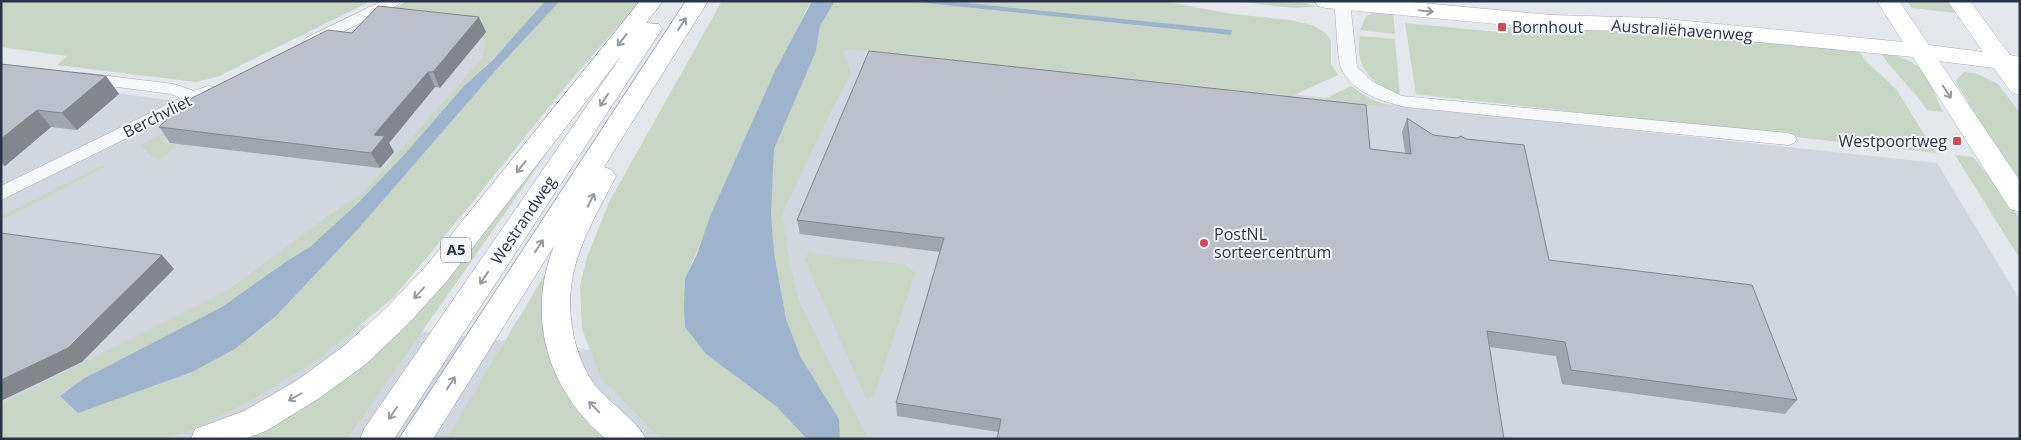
<svg xmlns="http://www.w3.org/2000/svg" width="2021" height="440" font-family="'Open Sans',sans-serif">
	<style>
		.built { fill: #d2d6de }
		.green { fill: #c9d6c5 }
		.water { fill: #9fb4cc }
		.lines { fill: none; stroke-linecap: round; stroke-linejoin: round }
		.street-casing { stroke: #a9aeb7; stroke-width: 1 }
		.secondary-casing { stroke: #a9aeb7; stroke-width: 1 }
		.highway-casing { stroke: #8b94a3; stroke-width: 1 }
		.street { fill: #f7f8fa; fill-rule: evenodd }
		.secondary { fill: #fff; fill-rule: evenodd }
		.highway { fill: #fff; fill-rule: evenodd }
		.wall { fill: #a1a5ae }
		.shaded-wall { fill: #83868d }
		.building { fill: #bbc0ca; stroke: #83868d }
		.oneway { stroke: #959aa2 }
		.poi-dot { fill: #d1495b; stroke: #f4f6f9; stroke-width: 2 }
		.labels { text-anchor: middle; stroke-width: 4; stroke-linejoin: round; paint-order: stroke }
		.shield { fill: #f4f6f9; stroke: #676e7b; stroke-width: 1 }
		.shield-label { font-size: 15px; font-weight: bold; fill: #2b3445 }
		.poi-label { font-size: 16px; fill: #2b3445; stroke: #f4f6f9; text-anchor: start }
		.street-label { font-size: 16px; fill: #2b3445; stroke: #f4f6f9 }
	</style>
	<rect width="100%" height="100%" fill="#e4e7ec"/>
	<!-- built -->
	<path class="built" d="M 390,19 L 517,36 L 319,320 L 639,356 L 824,44 L 1937,163 L 2020,300 L 2020,439 L 1,439 L 1,78 L 214,106 Z"/>
	<!-- green -->
	<path class="green" d="M 1,1 L 371,1 L 220,76 L 196,82 L 57,65 L 67,56 L 1,47 Z
		M 407,1 L 545,1 L 516,36 L 464,86 L 404,155 L 358,203 L 310,247 L 287,261 L 222,307 L 83,379 L 60,396 L 78,413 L 192,372 L 235,349 L 276,316 L 358,229 L 496,70 L 560,1 L 640,1 L 565,87 L 471,204 L 393,298 L 319,359 L 249,402 L 188,432 L 164,439 L 1,439 L 1,404 L 228,290 L 339,208 L 361,195 L 483,57 L 486,38 L 472,40 L 385,13 Z
		M 722,1 L 812,1 L 806,10 L 685,278 L 706,354 L 777,407 L 806,439 L 664,439 L 654,432 L 601,378 L 582,329 L 580,286 L 587,257 L 609,202 Z
		M 835,1 L 906,1 L 1231,35 L 1231,30 L 948,1 L 1162,1 L 1233,14 L 1290,20 L 1312,25 L 1324,32 L 1331,41 L 1331,64 L 1338,75 L 1292,96 L 851,49 L 843,51 L 851,73 L 830,113 L 782,215 L 792,275 L 800,304 L 868,439 L 840,439 L 839,419 L 801,358 L 786,319 L 774,253 L 771,213 L 774,149 L 792,108 L 790,106 L 816,51 L 820,26 Z
		M 1233,1 L 1297,1 L 1316,6 L 1295,8 Z
		M 1907,1 L 1947,1 L 1956,13 L 1912,8 Z
		M 1393,11 L 1395,34 L 1360,30 L 1366,16 L 1375,12 Z
		M 1405,23 L 1508,33 L 1507,27 L 1600,26 L 1858,50 L 1865,60 L 1896,89 L 1936,153 L 1416,94 Z
		M 1360,36 L 1395,39 L 1400,97 C 1373,84 1354,69 1360,36 Z
		M 1880,52 C 1925,61 1926,73 1943,112 L 1927,110 C 1913,89 1894,73 1880,52 Z
		M 1964,72 L 1978,74 L 1998,84 L 2020,113 L 2020,184 L 1965,102 L 1969,102 L 1957,85 L 1956,80 Z
		M 1351,86 L 1371,99 L 1392,107 L 1323,100 Z
		M 577,110 L 347,439 L 226,439 L 347,373 Z
		M 185,122 L 162,142 L 177,145 L 161,160 L 153,158 L 140,145 Z
		M 1955,155 L 1973,157 L 2000,190 L 2020,219 L 2020,259 Z
		M 103,165 L 105,167 L 1,220 L 1,216 Z
		M 559,251 L 543,304 L 613,439 L 446,439 Z
		M 809,251 L 816,254 L 906,265 L 915,273 L 874,396 L 866,399 L 805,260 Z"/>
	<!-- water -->
	<path class="water" d="M 545,1 L 560,1 L 496,70 L 358,229 L 276,316 L 235,349 L 192,372 L 78,413 L 60,396 L 83,379 L 222,307 L 287,261 L 310,247 L 358,203 L 404,155 L 464,86 L 493,60 Z
		M 812,1 L 835,1 L 820,26 L 816,51 L 774,149 L 771,213 L 774,253 L 786,319 L 801,358 L 839,419 L 840,439 L 806,438 L 777,407 L 706,354 L 685,327 L 684,307 L 685,278 L 697,254 L 711,214 L 775,71 Z
		M 906,1 L 948,1 L 1232,30 L 1231,35 Z"/>
	<g class="lines">
		<defs>
			<path id="street" d="M 382,1 L 401,1 L 399,4 L 318,44 L 306,44 L 304,41 L 306,38 Z
				M 1334,1 L 1350,1 L 1357,67 L 1373,82 L 1402,96 L 1788,133 L 1794,135 L 1797,139 L 1794,143 L 1788,145 L 1406,107 C 1383,102 1351,92 1341,68 C 1337,56 1336,16 1334,1 Z
				M 84,73 L 174,84 L 194,91 L 208,86 L 214,87 L 216,91 L 214,95 L 1,200 L 1,186 L 181,98 L 171,94 L 78,82 L 76,78 L 78,74 Z"/>
			<path id="secondary" d="M 1315,1 L 1401,1 L 1551,15 L 1656,18 L 1903,42 L 1877,1 L 1899,1 L 1929,45 L 1983,52 L 1948,1 L 1970,1 L 2010,55 L 2020,57 L 2020,95 L 2011,92 L 1994,68 L 1939,61 L 2020,181 L 2020,212 L 2010,209 L 1913,57 L 1656,32 L 1551,29 L 1326,8 L 1318,6 Z"/>
			<path id="highway" d="M 640,1 L 663,1 L 646,23 L 659,24 L 662,29 L 394,439 L 360,439 L 364,429 L 622,55 L 446,282 L 409,323 L 366,364 L 318,399 L 266,431 L 245,439 L 191,439 L 195,429 L 244,411 L 296,381 L 344,346 L 387,307 L 426,266 Z
				M 686,1 L 708,1 L 604,167 L 612,170 L 616,176 C 601,206 582,237 574,270 C 565,308 572,352 594,384 C 609,403 637,420 646,439 L 606,439 C 547,390 526,317 554,246 L 433,439 L 399,439 Z"/>
		</defs>
		<!-- street casing -->
		<use href="#street" class="street-casing"/>
		<!-- secondary casing -->
		<use href="#secondary" class="secondary-casing"/>
		<!-- highway casing -->
		<use href="#highway" class="highway-casing"/>
		<!-- street -->
		<use href="#street" class="street"/>
		<!-- secondary -->
		<use href="#secondary" class="secondary"/>
		<!-- highway -->
		<use href="#highway" class="highway"/>
	</g>
	<!-- wall -->
	<path class="wall" d="M 486,32 L 440,88 L 435,87 L 389,143 L 394,152 L 380,168 L 170,143 L 159,127 L 352,33 Z
		M 1,64 L 106,76 L 119,94 L 77,130 L 51,127 L 5,166 L 1,165 Z
		M 1407,118 L 1549,260 L 1797,400 L 1785,414 L 1562,384 L 1556,356 L 1489,347 L 998,432 L 897,416 L 896,403 L 940,252 L 800,234 L 797,220 L 1370,149 L 1405,153 L 1402,132 Z"/>
	<!-- shaded-wall -->
	<path class="shaded-wall" d="M 479,17 L 486,32 L 440,88 L 433,72 Z
		M 428,72 L 435,87 L 389,143 L 394,152 L 380,168 L 371,153 L 374,135 Z
		M 106,76 L 119,94 L 77,130 L 62,113 Z
		M 37,110 L 51,127 L 5,166 L 1,161 L 1,139 Z
		M 162,255 L 174,269 L 82,362 L 1,401 L 1,380 Z"/>
	<!-- building -->
	<path class="building" d="M 378,6 L 479,17 L 433,72 L 428,72 L 374,135 L 385,136 L 371,153 L 159,127 L 188,100 L 328,30 L 352,33 Z
		M 869,51 L 1366,105 L 1370,149 L 1411,154 L 1407,118 L 1433,135 L 1457,138 L 1461,136 L 1466,139 L 1524,145 L 1549,260 L 1752,285 L 1797,400 L 1571,370 L 1565,342 L 1487,331 L 1504,439 L 997,439 L 1001,419 L 896,403 L 944,238 L 797,220 Z
		M 1,64 L 106,76 L 62,113 L 37,110 L 1,139 Z
		M 1,233 L 162,255 L 68,348 L 1,380 Z"/>
	<!-- one-way arrows -->
	<defs><path id="oneway-shaft" d="M-6 0H5M1.5-3L5.5 0L1.5 3" fill="none" stroke-width="1.6" stroke-linecap="round" stroke-linejoin="round" transform="scale(1.25)"/></defs>
	<g class="oneway">
		<use href="#oneway-shaft" transform="translate(1426 11) rotate(6)"/>
		<use href="#oneway-shaft" transform="translate(682 24) rotate(-57)"/>
		<use href="#oneway-shaft" transform="translate(622 40) rotate(128)"/>
		<use href="#oneway-shaft" transform="translate(1947 92) rotate(57)"/>
		<use href="#oneway-shaft" transform="translate(604 100) rotate(124)"/>
		<use href="#oneway-shaft" transform="translate(521 167) rotate(129)"/>
		<use href="#oneway-shaft" transform="translate(591 200) rotate(-63)"/>
		<use href="#oneway-shaft" transform="translate(539 246) rotate(-57)"/>
		<use href="#oneway-shaft" transform="translate(484 278) rotate(124)"/>
		<use href="#oneway-shaft" transform="translate(419 293) rotate(132)"/>
		<use href="#oneway-shaft" transform="translate(451 383) rotate(-57)"/>
		<use href="#oneway-shaft" transform="translate(295 397) rotate(150)"/>
		<use href="#oneway-shaft" transform="translate(594 407) rotate(-134)"/>
		<use href="#oneway-shaft" transform="translate(393 413) rotate(124)"/>
	</g>
	<!-- markers -->
	<g class="poi-dot">
		<rect x="1497" y="22" width="10" height="10" rx="2.5"/>
		<rect x="1952" y="136" width="10" height="10" rx="2.5"/>
		<circle cx="1204" cy="243" r="5"/>
	</g>
	<g class="labels">
		<!-- shield labels -->
		<rect class="shield" x="441" y="237.5" width="30" height="25" rx="4"/>
		<g class="shield-label">
			<text x="456" y="255">A5</text>
		</g>
		<!-- poi labels -->
		<g class="poi-label">
			<text x="1512" y="33">Bornhout</text>
			<text x="1947" y="147" text-anchor="end">Westpoortweg</text>
			<text x="1214" y="240">PostNL<tspan x="1214" dy="18">sorteercentrum</tspan></text>
		</g>
		<!-- street labels -->
		<g class="street-label">
			<text transform="translate(1682 30) rotate(4)" y="6">Australiëhavenweg</text>
			<text transform="translate(157 116) rotate(-27)" y="6">Berchvliet</text>
			<text transform="translate(523 220) rotate(-56)" y="6">Westrandweg</text>
		</g>
	</g>
	<!-- border -->
	<rect width="2021" height="440" fill="none" stroke="#2b3445" stroke-width="5"/>
</svg>
